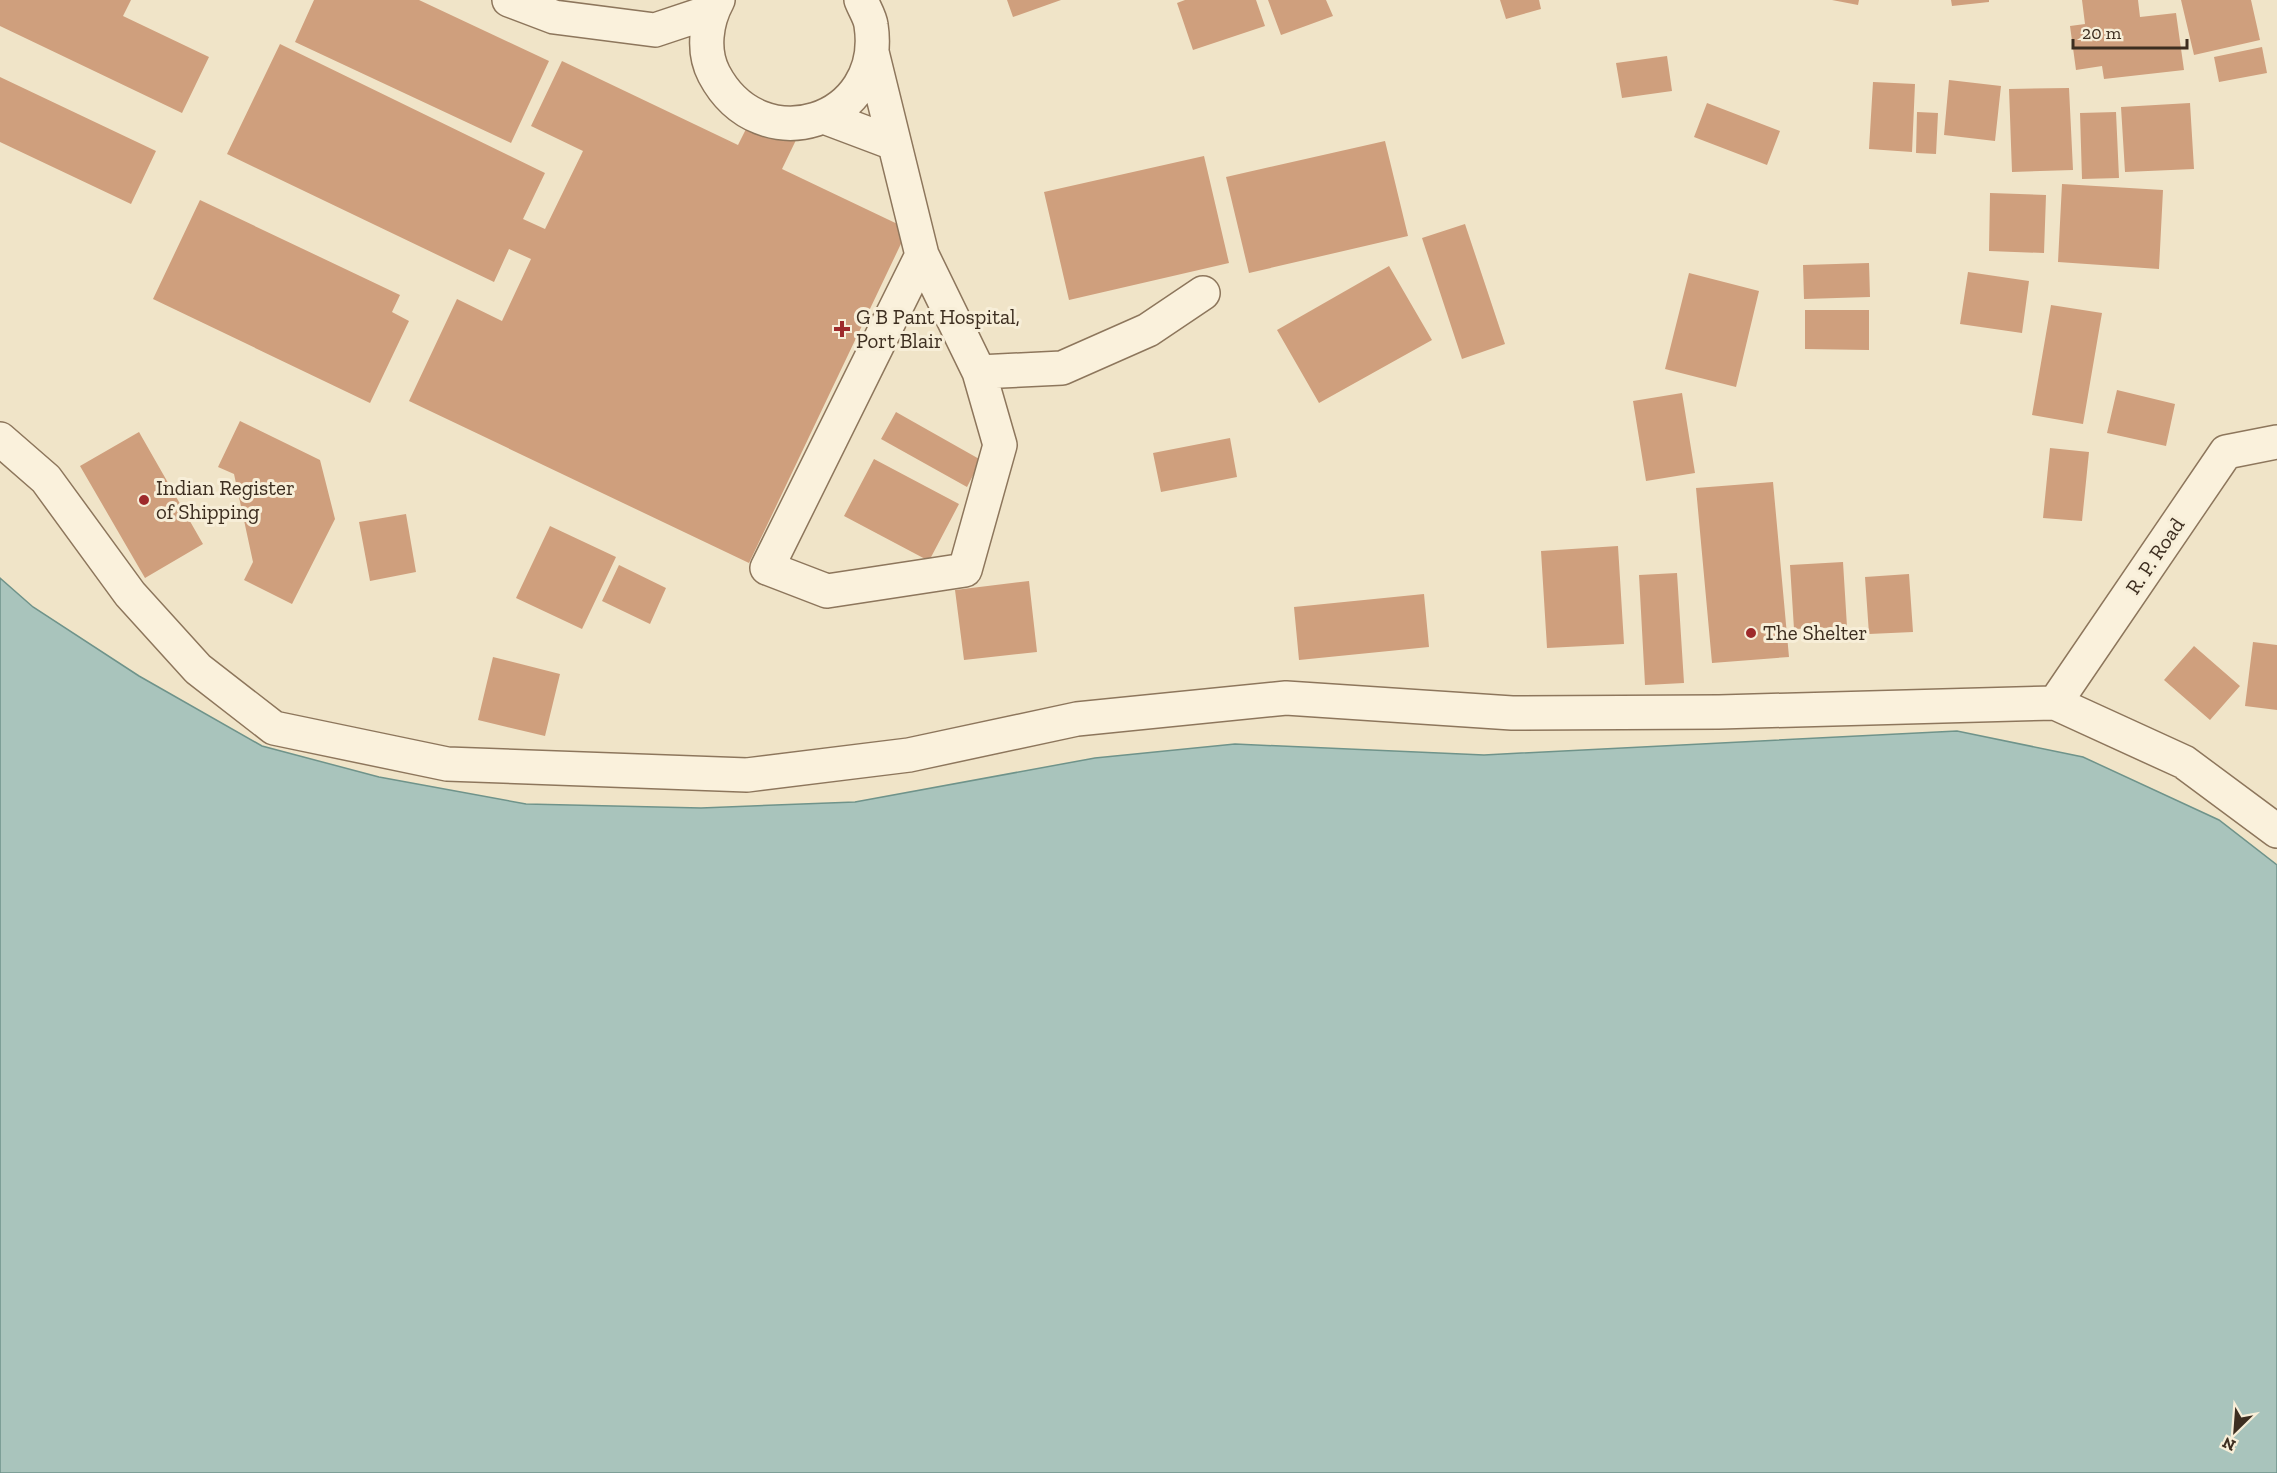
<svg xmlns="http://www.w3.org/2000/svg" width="2277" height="1473" font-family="'Zilla Slab',serif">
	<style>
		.water { fill: #a9c4bc; stroke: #6f938a; stroke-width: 1.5 }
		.building { fill: #cf9f7d }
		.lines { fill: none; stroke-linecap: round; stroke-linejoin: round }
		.minor-casing { stroke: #8d765c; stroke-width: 36 }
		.minor { stroke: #faf1dc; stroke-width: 33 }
		.poi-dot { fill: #9e2a2b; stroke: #f7eed8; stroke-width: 2 }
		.labels { text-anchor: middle; stroke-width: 6; stroke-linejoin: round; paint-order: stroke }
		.poi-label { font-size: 21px; fill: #3d2e20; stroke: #f7eed8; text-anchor: start }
		.street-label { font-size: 21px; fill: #3d2e20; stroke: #f7eed8 }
	</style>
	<rect width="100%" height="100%" fill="#f0e4c8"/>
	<!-- water -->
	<path class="water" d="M 0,578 L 33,607 L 139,676 L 262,746 L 379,777 L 526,804 L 701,808 L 855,802 L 1095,758 L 1235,744 L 1484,755 L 1957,731 L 2083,757 L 2219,820 L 2277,865 L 2277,1473 L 0,1473 Z"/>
	<!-- building -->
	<path class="building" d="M 0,0 L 131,0 L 123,16 L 209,57 L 182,113 L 0,26 Z
		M 314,0 L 419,0 L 549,61 L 511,143 L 295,42 Z
		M 1007,0 L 1061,0 L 1013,17 Z
		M 1185,0 L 1256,0 L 1265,26 L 1193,50 L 1177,3 Z
		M 1268,0 L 1326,0 L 1333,16 L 1281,35 Z
		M 1500,0 L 1539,0 L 1541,9 L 1506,19 Z
		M 1832,0 L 1859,0 L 1858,5 Z
		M 1951,0 L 1989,0 L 1989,2 L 1952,6 Z
		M 2082,0 L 2138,0 L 2140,17 L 2176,13 L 2184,70 L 2104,79 L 2102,66 L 2076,70 L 2070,26 L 2085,24 Z
		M 2181,0 L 2251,0 L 2260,40 L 2194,55 Z
		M 280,44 L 545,173 L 523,219 L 545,229 L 583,151 L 531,126 L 562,61 L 738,145 L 752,117 L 797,138 L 782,169 L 908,229 L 749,563 L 409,401 L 457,299 L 502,321 L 531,259 L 509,249 L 494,282 L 227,154 Z
		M 2262,47 L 2267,73 L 2219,82 L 2214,57 Z
		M 1667,56 L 1672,91 L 1622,98 L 1616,63 Z
		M 0,77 L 156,151 L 131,204 L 0,142 Z
		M 1949,80 L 2001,86 L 1995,141 L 1944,135 Z
		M 1873,82 L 1915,84 L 1912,152 L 1869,149 Z
		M 2069,88 L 2073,170 L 2012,172 L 2009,89 Z
		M 1707,103 L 1780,131 L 1767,165 L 1694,137 Z
		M 2190,103 L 2194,169 L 2125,172 L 2121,107 Z
		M 1917,112 L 1938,113 L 1936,154 L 1916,153 Z
		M 2116,112 L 2119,178 L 2082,179 L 2080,113 Z
		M 1385,141 L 1408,236 L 1249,273 L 1226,177 Z
		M 1204,156 L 1229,263 L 1069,300 L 1044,192 Z
		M 2062,184 L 2163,190 L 2159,269 L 2058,262 Z
		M 1990,193 L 2046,195 L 2044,253 L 1989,251 Z
		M 200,200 L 400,295 L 392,312 L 409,321 L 370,403 L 153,299 Z
		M 1465,224 L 1505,344 L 1462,359 L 1422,238 Z
		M 1869,263 L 1870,297 L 1804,299 L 1803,265 Z
		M 1389,266 L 1432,340 L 1319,403 L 1277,330 Z
		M 1968,272 L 2029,281 L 2022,333 L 1960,324 Z
		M 1689,273 L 1759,291 L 1736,387 L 1665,369 Z
		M 2051,305 L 2102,313 L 2083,424 L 2032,415 Z
		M 1805,310 L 1869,310 L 1869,350 L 1805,349 Z
		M 2117,390 L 2175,404 L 2166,446 L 2107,433 Z
		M 1682,393 L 1695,473 L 1646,481 L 1633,401 Z
		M 896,412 L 981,460 L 967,487 L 881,439 Z
		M 240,421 L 320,460 L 335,519 L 292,604 L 244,580 L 253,562 L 234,474 L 218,467 Z
		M 139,432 L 203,544 L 145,578 L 80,466 Z
		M 1230,438 L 1237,477 L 1161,492 L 1153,453 Z
		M 2050,448 L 2089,452 L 2082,521 L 2043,518 Z
		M 874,459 L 959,504 L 929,561 L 844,516 Z
		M 1773,482 L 1789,657 L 1712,663 L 1696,488 Z
		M 406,514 L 416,572 L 370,581 L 359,522 Z
		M 550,526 L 616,557 L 582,629 L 516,598 Z
		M 1618,546 L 1624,644 L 1547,648 L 1541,551 Z
		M 1843,562 L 1847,627 L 1794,629 L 1790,565 Z
		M 619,565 L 666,588 L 650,624 L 602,601 Z
		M 1677,573 L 1684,683 L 1645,685 L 1639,575 Z
		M 1909,574 L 1913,632 L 1869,634 L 1865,577 Z
		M 1029,581 L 1037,652 L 964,660 L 955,590 Z
		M 1424,594 L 1429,647 L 1299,660 L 1294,607 Z
		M 2253,642 L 2277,645 L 2277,710 L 2245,706 Z
		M 2194,646 L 2240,686 L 2210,720 L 2164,680 Z
		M 493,657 L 560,674 L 545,736 L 478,720 Z"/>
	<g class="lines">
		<defs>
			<path id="minor" d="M 509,0 L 554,17 L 655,30 L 712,11
				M 718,0 C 706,22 702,51 714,74 C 761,163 886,122 871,25 C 870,17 864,8 861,0
				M 872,52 L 922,255 L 767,568 L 827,591 L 965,570 L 1000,445 L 979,372 L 922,255
				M 824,117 L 893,143
				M 979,372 L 1062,368 L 1148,330 L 1203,293
				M 0,439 L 46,479 L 130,594 L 198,669 L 274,728 L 447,764 L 747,775 L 909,755 L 1077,719 L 1286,698 L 1512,713 L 1719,712 L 2055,703 L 2184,762 L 2277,831
				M 2055,703 L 2226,452 L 2277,442"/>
		</defs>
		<!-- minor casing -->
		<use href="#minor" class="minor-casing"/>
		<!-- minor -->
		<use href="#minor" class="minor"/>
	</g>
	<!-- markers -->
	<g class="poi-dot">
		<path d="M839 320h6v6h6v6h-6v6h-6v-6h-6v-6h6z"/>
		<circle cx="144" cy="500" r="6"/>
		<circle cx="1751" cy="633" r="6"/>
	</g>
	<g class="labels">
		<!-- poi labels -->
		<g class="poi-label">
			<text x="856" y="324">G B Pant Hospital,<tspan x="856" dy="24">Port Blair</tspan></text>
			<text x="156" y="495">Indian Register<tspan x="156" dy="24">of Shipping</tspan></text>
			<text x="1763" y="640">The Shelter</text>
		</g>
		<!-- street labels -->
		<g class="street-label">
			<text transform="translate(2155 556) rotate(-56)" y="7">R. P. Road</text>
		</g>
	</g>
	<!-- north arrow -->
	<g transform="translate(2235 1431) rotate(205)" stroke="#f7eed8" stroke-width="4.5" paint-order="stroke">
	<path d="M0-4.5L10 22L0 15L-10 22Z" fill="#3d2e20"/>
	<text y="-9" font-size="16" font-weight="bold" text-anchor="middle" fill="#3d2e20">N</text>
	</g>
	<!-- scale -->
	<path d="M2073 39v9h114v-9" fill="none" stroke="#3d2e20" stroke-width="3"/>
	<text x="2082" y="39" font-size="18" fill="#3d2e20" stroke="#f7eed8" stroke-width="4.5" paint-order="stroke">20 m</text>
</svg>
